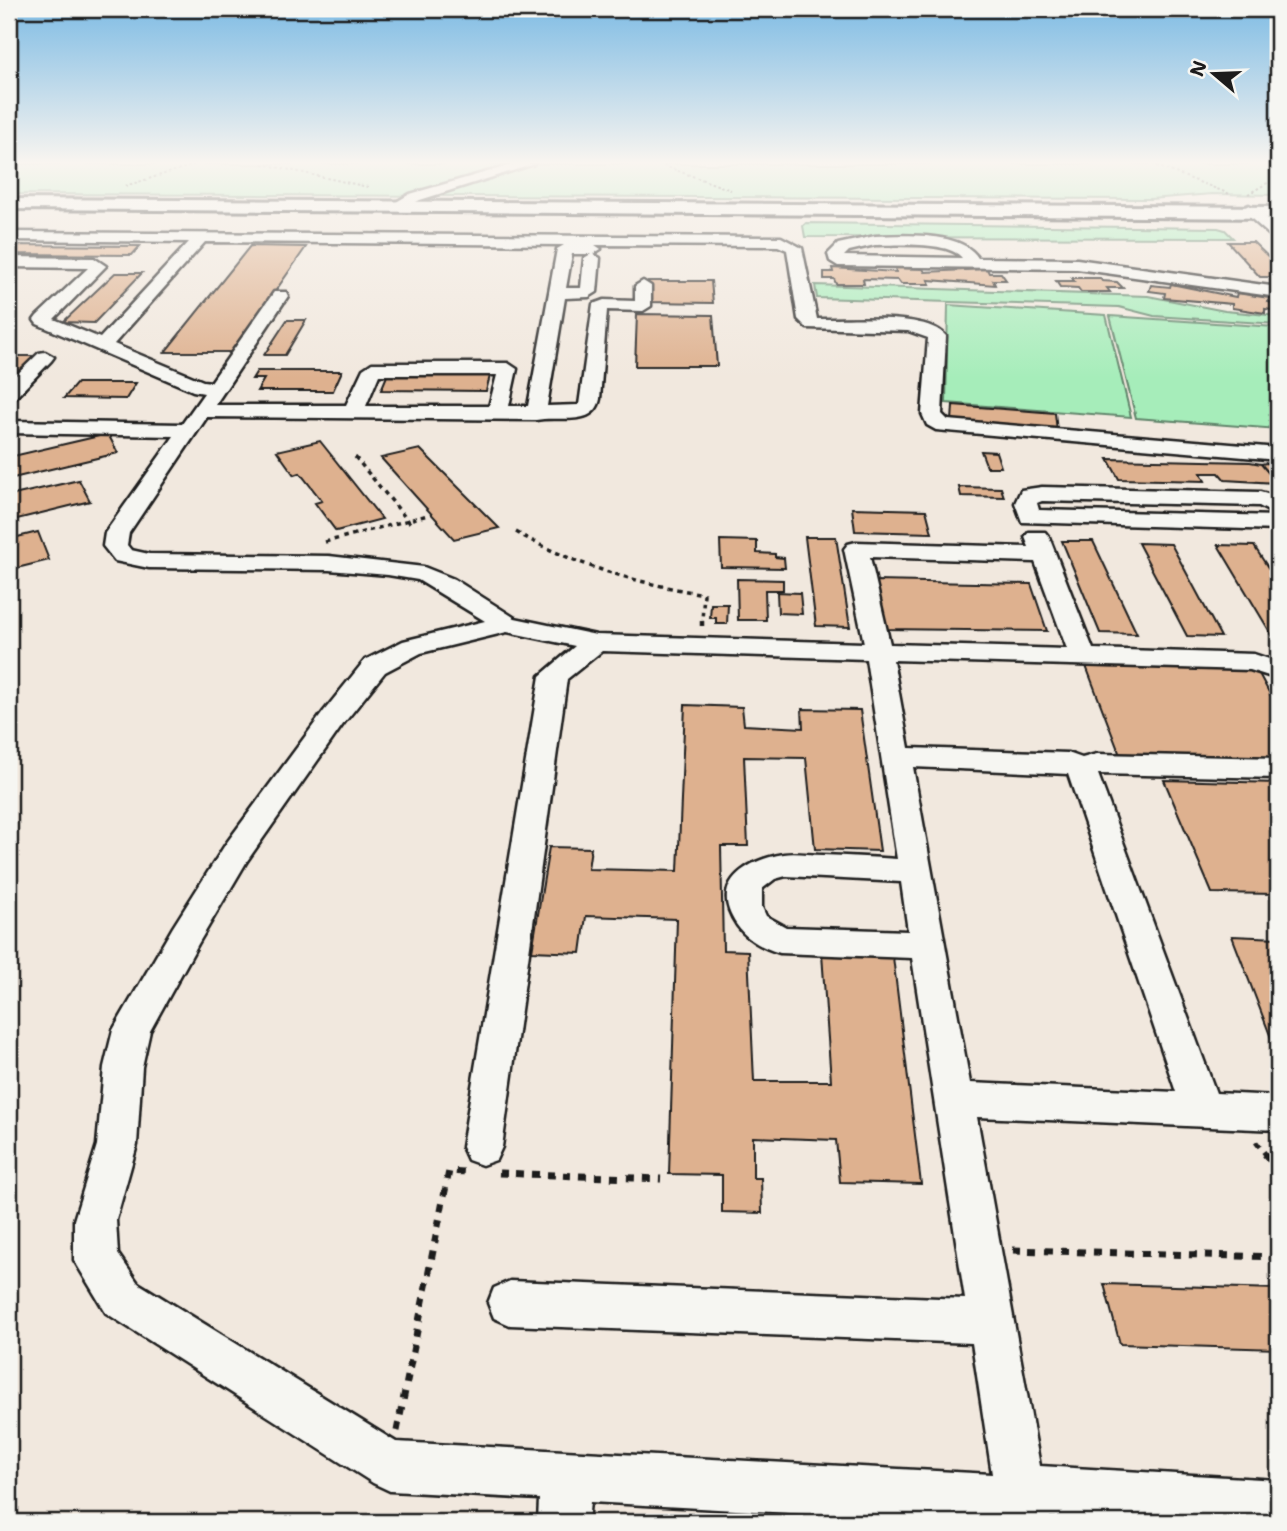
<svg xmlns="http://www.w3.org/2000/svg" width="1287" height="1531" font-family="'Shantell Sans',sans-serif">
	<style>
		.green { fill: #a6edba; stroke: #61846b; stroke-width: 2 }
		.building { fill: #deb18f; stroke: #1c1c1c; stroke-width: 2 }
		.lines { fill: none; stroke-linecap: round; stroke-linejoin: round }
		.minor-casing { stroke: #1c1c1c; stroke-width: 5 }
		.major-casing { stroke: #1c1c1c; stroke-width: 6 }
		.path-far4 { stroke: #1c1c1c; stroke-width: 2; stroke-dasharray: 2.5 2.5; stroke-linecap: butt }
		.path-far3 { stroke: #1c1c1c; stroke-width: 3.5; stroke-dasharray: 4.5 4.5; stroke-linecap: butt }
		.path-far2 { stroke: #1c1c1c; stroke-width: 4.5; stroke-dasharray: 5 5; stroke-linecap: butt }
		.path-far1 { stroke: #1c1c1c; stroke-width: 5; stroke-dasharray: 6 6; stroke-linecap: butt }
		.path { stroke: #1c1c1c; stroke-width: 7; stroke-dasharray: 8 8; stroke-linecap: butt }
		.minor { fill: #f6f6f2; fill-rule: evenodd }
		.major { fill: #f6f6f2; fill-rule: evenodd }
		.tram { stroke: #1c1c1c; stroke-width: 2 }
	</style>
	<rect width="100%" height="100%" fill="#f1e8de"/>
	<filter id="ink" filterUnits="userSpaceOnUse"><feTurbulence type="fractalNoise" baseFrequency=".0143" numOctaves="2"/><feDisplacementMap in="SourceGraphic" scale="14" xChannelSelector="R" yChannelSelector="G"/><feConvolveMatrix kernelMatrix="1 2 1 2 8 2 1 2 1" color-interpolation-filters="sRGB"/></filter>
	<g filter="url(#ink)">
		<!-- green -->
		<path class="green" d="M 9,164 L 1278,164 L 1278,195 L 1212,194 L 1150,199 L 9,194 Z
			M 806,223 L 1218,228 L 1225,230 L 1233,238 L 805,237 L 803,226 Z
			M 815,285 L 1148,296 L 1225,311 L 1278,316 L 1278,324 L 1154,316 L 1119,307 L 817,298 Z
			M 948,305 L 1106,315 L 1131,417 L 946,403 Z
			M 1110,316 L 1275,327 L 1278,334 L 1278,429 L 1136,418 Z"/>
		<!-- building -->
		<path class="building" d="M 1228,242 L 1253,242 L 1278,266 L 1278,277 L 1260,277 Z
			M 9,245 L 140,246 L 132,255 L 9,254 Z
			M 250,246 L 306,247 L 233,352 L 165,352 Z
			M 832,268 L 896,272 L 895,268 L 923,269 L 925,272 L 987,269 L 989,273 L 1001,273 L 1006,280 L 993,280 L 995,285 L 928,280 L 930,284 L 901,284 L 898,280 L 863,279 L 864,284 L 836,284 L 834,279 L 824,279 L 824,272 L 833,272 Z
			M 115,273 L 142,273 L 94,323 L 63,322 Z
			M 1072,278 L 1100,278 L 1102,281 L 1117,282 L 1123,288 L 1107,288 L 1110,292 L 1081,292 L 1078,288 L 1060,287 L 1056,281 L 1074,281 Z
			M 648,281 L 711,281 L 713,303 L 648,302 Z
			M 1171,284 L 1236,297 L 1237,293 L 1269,298 L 1268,302 L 1278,304 L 1278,311 L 1265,309 L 1265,313 L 1232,308 L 1232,304 L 1164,298 L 1165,293 L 1149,291 L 1151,285 L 1170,287 Z
			M 637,314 L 713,315 L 717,366 L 635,366 Z
			M 287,320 L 306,320 L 285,355 L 264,355 Z
			M 9,356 L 34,356 L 9,381 Z
			M 257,371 L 342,371 L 333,391 L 257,391 L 264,379 L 252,379 Z
			M 389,371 L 491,372 L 486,391 L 381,390 Z
			M 77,383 L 136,383 L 126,399 L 64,398 Z
			M 953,405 L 1055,413 L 1057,431 L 952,422 Z
			M 108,434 L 118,453 L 9,479 L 9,457 Z
			M 320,441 L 382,519 L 336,531 L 315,503 L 322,501 L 300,473 L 294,475 L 277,451 Z
			M 420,449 L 499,528 L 454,539 L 381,458 Z
			M 981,451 L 996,452 L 1001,467 L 987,467 Z
			M 1108,459 L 1250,462 L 1261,464 L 1277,483 L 1225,480 L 1219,473 L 1201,473 L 1205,481 L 1119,479 Z
			M 1266,463 L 1278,464 L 1278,473 L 1268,472 L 1261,464 Z
			M 79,480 L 90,501 L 9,521 L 9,496 Z
			M 959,487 L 1001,488 L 1004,497 L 961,496 Z
			M 852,508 L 926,510 L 932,533 L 855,531 Z
			M 38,532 L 49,560 L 9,570 L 9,539 Z
			M 805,537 L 836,537 L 850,627 L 816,626 Z
			M 720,540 L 757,541 L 757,553 L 775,554 L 775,557 L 784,558 L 785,568 L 721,567 Z
			M 1062,541 L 1093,541 L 1137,634 L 1100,633 Z
			M 1138,543 L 1171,544 L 1221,637 L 1187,636 Z
			M 1218,545 L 1254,546 L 1278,583 L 1278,637 L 1273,637 Z
			M 737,579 L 783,580 L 783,590 L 765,590 L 766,620 L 738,620 Z
			M 875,581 L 1031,584 L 1047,631 L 885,629 Z
			M 777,592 L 800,593 L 802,614 L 778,613 Z
			M 711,604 L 728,604 L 727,624 L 716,624 L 716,618 L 710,618 Z
			M 1086,666 L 1257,670 L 1278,709 L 1278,759 L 1120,755 Z
			M 685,705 L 742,707 L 744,725 L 803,728 L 802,709 L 860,710 L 880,851 L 815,849 L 806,758 L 744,757 L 748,846 L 721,846 L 723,950 L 748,951 L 754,1081 L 831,1081 L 822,954 L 893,957 L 921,1184 L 840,1182 L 836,1140 L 753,1137 L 753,1178 L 761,1178 L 762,1213 L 722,1212 L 722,1175 L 669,1174 L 677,919 L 586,916 L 581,953 L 532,951 L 549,847 L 591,848 L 588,869 L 678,871 Z
			M 1164,780 L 1278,783 L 1278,894 L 1212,893 Z
			M 1232,936 L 1278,938 L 1278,1056 Z
			M 1104,1284 L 1278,1289 L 1278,1349 L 1120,1344 Z"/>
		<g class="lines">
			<defs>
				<path id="minor" d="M 515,164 L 534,164 L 420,200 L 403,208 L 393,208 L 391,205 L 410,194 Z
					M 1249,205 L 1278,227 L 1278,239 L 1273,238 L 1244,212 L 1242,209 Z
					M 9,232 L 781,237 L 802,248 L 817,319 C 848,320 926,312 946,336 L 942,414 L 948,420 L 1278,448 L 1278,460 L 936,430 L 927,425 L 922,414 L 928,338 L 908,331 L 807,328 L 798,319 L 787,250 L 778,246 L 595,245 L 601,249 L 593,254 L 600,258 L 597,292 L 589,297 L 565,298 L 547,406 L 579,405 L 593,304 L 604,300 L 635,301 L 635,286 L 643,281 L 651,286 L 651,306 L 643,311 L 607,310 L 600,399 C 594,428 558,415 536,420 L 207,417 L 129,533 L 127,545 L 131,550 L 149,554 L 329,556 L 424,567 L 454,579 L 515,618 L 596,635 L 864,643 L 844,549 L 848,544 L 856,542 L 1029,547 L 1025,537 L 1029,532 L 1045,532 L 1049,537 L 1093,649 L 1254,654 L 1278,662 L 1278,679 L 1250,670 L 893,660 L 909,748 L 1068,753 L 1082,758 L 1097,754 L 1278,758 L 1278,778 L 1098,774 L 1216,1093 L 1278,1096 L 1278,1130 L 977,1117 L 1040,1466 L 1278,1480 L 1278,1522 L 1142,1522 L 1050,1517 L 1050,1522 L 951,1522 L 590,1502 L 588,1522 L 538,1522 L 539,1499 L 390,1491 L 373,1483 L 106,1313 L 74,1260 L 74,1220 L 97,1145 L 104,1067 L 113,1030 L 173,927 L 225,845 L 324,711 L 365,660 L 403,641 L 485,621 L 418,580 L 388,575 L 329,570 L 149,568 L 115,561 L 103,546 L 105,533 L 174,436 L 9,433 L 9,421 L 182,424 L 204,393 L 193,391 L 37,324 L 34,320 L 37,316 L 88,268 L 9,267 L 9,257 L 94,258 L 106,266 L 54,319 L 100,338 L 189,242 L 9,240 ZM 205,242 L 564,245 L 557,249 L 528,406 L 509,406 L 517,369 L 508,363 L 372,363 L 363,369 L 346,405 L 215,405 L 288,296 L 286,292 L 274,292 L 211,382 L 203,381 L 114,344 ZM 572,254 L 591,254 L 584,258 L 581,288 L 566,288 ZM 379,375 L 497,375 L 489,406 L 366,406 ZM 870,557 L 1035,562 L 1067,649 L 890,644 ZM 507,632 L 575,646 L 540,676 L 462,1147 L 468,1160 L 482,1165 L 496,1160 L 502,1147 L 567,679 L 602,651 L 866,659 L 897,859 C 872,857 847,856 822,855 C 810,855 796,852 784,854 C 757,858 717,875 729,910 C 738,934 756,946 780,953 L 912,958 L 965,1299 L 510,1281 L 494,1288 L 488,1303 L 494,1318 L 510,1325 L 972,1343 L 992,1474 L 396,1442 L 138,1283 L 118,1254 L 116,1220 L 137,1145 L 142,1067 L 150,1031 L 198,944 L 247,861 L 344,723 L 385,672 L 421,653 ZM 913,767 L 1068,774 L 1176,1092 L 970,1083 ZM 786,876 L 901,882 L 908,931 L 786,927 L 766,916 L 762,907 L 762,889 L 775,879 Z
					M 875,236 C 903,235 962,231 978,258 L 1077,259 L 1278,287 L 1278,297 L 1077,269 L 838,266 L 830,261 L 828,254 L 838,244 ZM 875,245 C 896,245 949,241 962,258 L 844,256 L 849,251 Z
					M 45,352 L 54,357 L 51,361 L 16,397 L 9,399 L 9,382 L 39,353 Z
					M 1042,487 L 1260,492 L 1278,497 L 1278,516 L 1259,506 L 1042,501 L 1037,503 L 1039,510 L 1278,516 L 1278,530 L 1022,522 L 1015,503 L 1021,490 Z"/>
				<path id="major" d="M 9,199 L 1278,207 L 1278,218 L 9,209 Z"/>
			</defs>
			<!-- minor casing -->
			<use href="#minor" class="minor-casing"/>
			<!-- major casing -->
			<use href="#major" class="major-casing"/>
			<!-- path-far4 -->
			<path class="path-far4" d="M 263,164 L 368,187
				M 659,164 L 731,190
				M 1152,164 L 1230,194
				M 9,166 L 19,164
				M 125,186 L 197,164
				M 1248,194 L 1278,177"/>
			<!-- path-far3 -->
			<path class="path-far3" d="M 355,457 L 410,523
				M 516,532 C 575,566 637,583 704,594 L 702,620
				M 325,542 L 428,515"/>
			<!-- path-far2 -->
			<path class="path-far2" d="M 702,626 L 702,618"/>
			<!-- path-far1 -->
			<path class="path-far1" d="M 1256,1142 L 1267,1156"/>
			<!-- path -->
			<path class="path" d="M 1265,1154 L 1278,1170
				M 499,1173 L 661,1179
				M 1013,1250 L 1278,1257
				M 397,1431 L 449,1171 L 466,1172"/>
			<!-- minor -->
			<use href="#minor" class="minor"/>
			<!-- major -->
			<use href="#major" class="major"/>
			<!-- tram -->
			<path class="tram" d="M 1278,211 L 1273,220 L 1278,228"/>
		</g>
	</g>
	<!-- sky -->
	<linearGradient id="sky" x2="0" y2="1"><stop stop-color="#7dbbe4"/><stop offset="0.43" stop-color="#f9f5f0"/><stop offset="1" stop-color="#f9f5f0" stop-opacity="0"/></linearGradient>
	<rect width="1287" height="378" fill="url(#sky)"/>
	<!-- margin -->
	<rect width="1287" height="1531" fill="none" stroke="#f6f6f2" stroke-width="35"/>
	<rect x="18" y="18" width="1252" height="1496" fill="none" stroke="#1c1c1c" stroke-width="2.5" filter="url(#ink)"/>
	<!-- north arrow -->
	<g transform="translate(1214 74) rotate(289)" stroke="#f6f6f2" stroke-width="5" paint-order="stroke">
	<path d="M0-5L12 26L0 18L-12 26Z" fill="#1c1c1c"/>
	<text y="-10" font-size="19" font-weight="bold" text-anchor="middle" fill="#1c1c1c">N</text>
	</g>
</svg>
